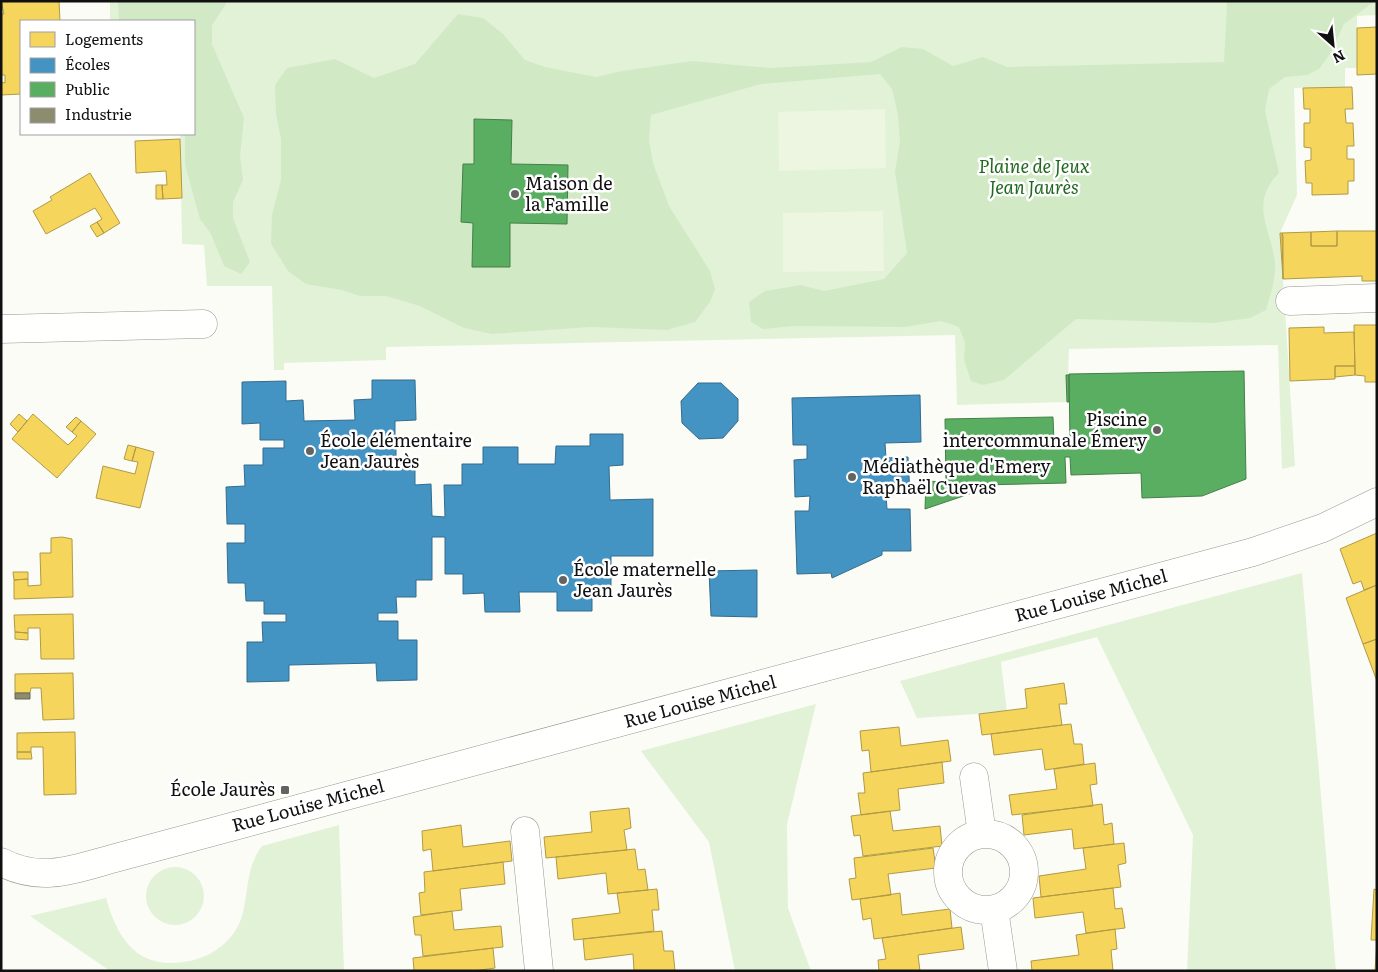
<svg xmlns="http://www.w3.org/2000/svg" width="1378" height="972" font-family="Literata,serif">
	<style>
		.green { fill: #e2f2d7 }
		.forest { fill: #d1eac5 }
		.pitch { fill: #ecf6e1 }
		.homes { fill: #f6d55c; stroke: #b19a45 }
		.schools { fill: #4393c3; stroke: #346c8d }
		.public { fill: #5aae61; stroke: #447f49 }
		.industry { fill: #8c8c6e; stroke: #676752 }
		.lines { fill: none; stroke-linecap: round; stroke-linejoin: round }
		.minor-casing { stroke: #969694; stroke-width: 29 }
		.minor { stroke: #fffffe; stroke-width: 28 }
		.poi-dot { fill: #636361; stroke: #fff; stroke-width: 2 }
		.labels { text-anchor: middle; stroke-width: 5; stroke-linejoin: round; paint-order: stroke }
		.park-label { font-size: 18px; font-style: italic; fill: #226920; stroke: #fff }
		.poi-label { font-size: 18px; fill: #101010; stroke: #fff; text-anchor: start }
		.street-label { font-size: 18px; fill: #101010; stroke: #fff }
	</style>
	<rect width="100%" height="100%" fill="#fcfcf7"/>
	<!-- green -->
	<path class="green" d="M 110,1 L 1377,1 L 1377,15 L 1357,16 L 1357,68 L 1345,68 L 1345,87 L 1294,88 L 1297,195 L 1280,233 L 1295,466 L 1282,469 L 1278,345 L 1069,349 L 1067,402 L 957,405 L 955,335 L 386,347 L 386,360 L 284,363 L 284,370 L 274,370 L 272,286 L 207,286 L 204,245 L 182,244 L 180,134 L 194,134 L 194,21 L 110,21 Z
		M 1302,573 L 1336,971 L 1187,971 L 1193,835 L 1097,637 L 1001,662 L 1007,712 L 917,718 L 900,681 Z
		M 816,704 L 787,824 L 788,908 L 811,971 L 735,971 L 709,842 L 641,751 Z
		M 339,825 L 344,971 L 110,971 L 30,916 L 106,898 C 114,926 127,956 159,962 C 192,967 229,952 241,919 C 249,894 245,868 262,846 Z
		M146 896a29 29 0 1 1 58 0a29 29 0 1 1-58 0Z"/>
	<!-- forest -->
	<path class="forest" d="M 118,1 L 226,1 L 226,4 L 212,25 L 212,44 L 244,118 L 240,156 L 243,180 L 233,202 L 233,218 L 250,262 L 241,274 L 224,266 L 211,234 L 200,219 L 185,165 L 185,134 L 194,134 L 194,21 L 119,21 Z
		M 1224,1 L 1375,1 L 1344,24 L 1330,54 L 1319,69 L 1307,75 L 1285,77 L 1269,89 L 1265,110 L 1279,173 C 1248,205 1272,229 1275,264 C 1276,280 1270,295 1266,310 L 1250,318 L 1213,323 L 1076,319 L 1004,380 L 983,385 L 971,381 L 964,360 L 965,343 L 959,327 L 941,321 L 905,327 L 795,326 L 763,329 L 751,322 L 749,302 L 765,291 L 801,285 L 824,291 L 884,279 L 907,253 L 895,172 L 900,141 L 898,115 L 892,89 L 880,74 L 761,84 L 651,115 L 649,140 L 653,163 L 669,206 L 710,271 L 715,289 L 710,302 L 695,322 L 667,330 L 591,327 L 492,334 L 464,328 L 420,306 L 386,296 L 360,296 L 342,290 L 306,284 L 288,271 L 271,244 L 272,215 L 281,180 L 281,139 L 276,114 L 275,85 L 287,68 L 335,59 L 374,78 L 415,64 L 458,14 L 483,18 L 503,34 L 525,60 L 545,67 L 596,77 L 622,71 L 692,61 L 771,68 L 871,62 L 902,47 L 923,49 L 953,66 L 983,57 L 1007,67 L 1224,62 L 1227,3 Z"/>
	<!-- pitch -->
	<path class="pitch" d="M 885,109 L 886,168 L 779,171 L 778,112 Z
		M 883,211 L 884,271 L 783,272 L 783,213 Z"/>
	<!-- homes -->
	<path class="homes" d="M 1,1 L 59,1 L 60,21 L 21,21 L 21,94 L 1,95 L 1,82 L 5,83 L 5,75 L 1,75 L 1,14 L 4,14 Z
		M 1377,27 L 1377,74 L 1357,75 L 1357,28 Z
		M 1352,87 L 1353,109 L 1345,109 L 1346,123 L 1353,123 L 1354,146 L 1347,146 L 1347,159 L 1354,159 L 1354,181 L 1348,181 L 1348,194 L 1312,195 L 1312,183 L 1306,183 L 1305,161 L 1311,160 L 1311,148 L 1304,147 L 1304,123 L 1310,123 L 1310,109 L 1304,109 L 1303,88 Z
		M 180,139 L 182,198 L 163,199 L 162,185 L 167,185 L 166,171 L 136,173 L 135,141 Z
		M 90,173 L 120,223 L 104,233 L 97,222 L 102,219 L 95,208 L 46,234 L 33,211 L 52,200 L 50,197 Z
		M 156,185 L 162,185 L 163,199 L 156,199 Z
		M 97,222 L 104,233 L 97,237 L 90,226 Z
		M 1337,231 L 1377,231 L 1377,281 L 1362,281 L 1362,276 L 1283,279 L 1282,233 L 1311,232 L 1311,246 L 1337,246 Z
		M 1337,231 L 1337,246 L 1311,246 L 1311,232 Z
		M 1280,233 L 1282,233 L 1283,236 L 1283,279 Z
		M 1354,325 L 1377,325 L 1377,382 L 1365,382 L 1365,376 L 1355,375 Z
		M 1324,327 L 1324,333 L 1354,332 L 1355,366 L 1335,366 L 1335,379 L 1290,381 L 1289,328 Z
		M 1335,366 L 1355,366 L 1355,375 L 1335,377 Z
		M 19,414 L 27,421 L 18,432 L 10,424 Z
		M 33,414 L 68,445 L 77,436 L 72,432 L 81,421 L 96,434 L 57,478 L 12,439 Z
		M 76,417 L 81,421 L 72,432 L 66,427 Z
		M 128,445 L 136,447 L 132,461 L 124,459 Z
		M 136,447 L 154,452 L 140,508 L 96,498 L 103,466 L 135,474 L 138,462 L 132,461 Z
		M 1377,533 L 1377,585 L 1364,590 L 1361,581 L 1353,584 L 1340,549 Z
		M 62,537 L 72,539 L 73,597 L 14,599 L 14,580 L 28,579 L 28,586 L 41,585 L 40,553 L 51,553 L 51,538 Z
		M 13,572 L 28,572 L 28,579 L 14,580 Z
		M 1377,585 L 1377,639 L 1363,644 L 1346,598 Z
		M 73,614 L 74,659 L 41,659 L 40,628 L 28,628 L 28,633 L 15,632 L 14,615 Z
		M 15,632 L 28,633 L 28,640 L 15,639 Z
		M 1377,639 L 1377,681 L 1363,644 Z
		M 73,673 L 74,719 L 43,720 L 41,688 L 31,688 L 30,693 L 15,693 L 15,674 Z
		M 1064,683 L 1067,704 L 1059,704 L 1062,725 L 982,735 L 979,714 L 1027,708 L 1025,689 Z
		M 1071,724 L 1074,744 L 1082,744 L 1084,764 L 1045,770 L 1042,749 L 994,755 L 991,734 Z
		M 899,727 L 901,746 L 948,740 L 951,761 L 871,772 L 869,750 L 862,751 L 860,731 Z
		M 75,732 L 76,794 L 44,795 L 43,747 L 31,747 L 31,752 L 17,752 L 17,733 Z
		M 17,752 L 31,752 L 32,759 L 17,759 Z
		M 942,762 L 944,783 L 898,789 L 900,810 L 861,815 L 858,793 L 865,793 L 863,773 Z
		M 1095,763 L 1097,784 L 1090,785 L 1093,806 L 1012,815 L 1009,795 L 1057,789 L 1054,769 Z
		M 1102,804 L 1104,825 L 1112,823 L 1114,844 L 1074,849 L 1072,829 L 1024,835 L 1022,815 Z
		M 629,808 L 631,828 L 624,830 L 627,850 L 546,858 L 544,837 L 592,832 L 590,812 Z
		M 890,811 L 893,831 L 940,826 L 942,846 L 863,856 L 860,835 L 854,836 L 851,816 Z
		M 461,825 L 463,847 L 510,841 L 512,861 L 433,871 L 431,849 L 423,851 L 422,831 Z
		M 1124,843 L 1126,863 L 1118,865 L 1121,887 L 1041,897 L 1039,876 L 1086,869 L 1083,848 Z
		M 933,848 L 936,868 L 888,874 L 891,895 L 852,900 L 849,879 L 856,878 L 854,858 Z
		M 635,849 L 638,870 L 645,869 L 648,890 L 608,894 L 606,873 L 558,879 L 556,857 Z
		M 503,862 L 505,884 L 460,889 L 462,910 L 421,915 L 419,893 L 425,892 L 424,872 Z
		M 1113,888 L 1115,909 L 1122,908 L 1125,928 L 1086,933 L 1083,912 L 1035,918 L 1033,898 Z
		M 657,889 L 659,910 L 652,910 L 654,931 L 574,940 L 572,919 L 620,913 L 617,893 Z
		M 1374,889 L 1377,890 L 1377,940 L 1371,940 Z
		M 900,893 L 902,915 L 950,909 L 952,928 L 874,939 L 871,918 L 863,920 L 860,899 Z
		M 452,911 L 454,930 L 501,926 L 503,947 L 423,956 L 421,935 L 415,935 L 413,917 Z
		M 961,927 L 964,949 L 918,955 L 920,971 L 879,971 L 878,960 L 886,959 L 882,938 Z
		M 1115,929 L 1117,949 L 1111,950 L 1113,971 L 1032,971 L 1031,961 L 1079,955 L 1076,935 Z
		M 662,931 L 664,951 L 673,951 L 675,971 L 634,971 L 633,954 L 585,960 L 583,939 Z
		M 1377,942 L 1377,971 L 1375,971 Z
		M 493,948 L 495,968 L 474,971 L 414,971 L 413,958 Z"/>
	<!-- schools -->
	<path class="schools" d="M 372,380 L 415,380 L 416,420 L 395,421 L 395,438 L 377,438 L 377,447 L 396,447 L 396,465 L 415,465 L 415,485 L 431,484 L 432,516 L 445,517 L 444,485 L 462,485 L 462,464 L 483,464 L 483,447 L 518,447 L 518,464 L 555,464 L 556,446 L 590,446 L 590,434 L 623,434 L 623,465 L 609,466 L 610,500 L 653,499 L 653,556 L 611,556 L 611,591 L 592,591 L 592,611 L 557,611 L 557,592 L 519,592 L 520,612 L 485,612 L 484,593 L 463,594 L 463,574 L 445,574 L 445,537 L 432,537 L 432,580 L 416,580 L 416,597 L 396,597 L 397,613 L 378,613 L 378,621 L 398,621 L 398,640 L 417,640 L 417,680 L 377,681 L 376,663 L 289,665 L 289,681 L 247,682 L 247,642 L 263,642 L 262,622 L 286,622 L 286,614 L 264,614 L 264,601 L 246,601 L 245,583 L 228,583 L 227,543 L 245,543 L 245,524 L 227,524 L 226,487 L 245,486 L 244,465 L 263,465 L 263,448 L 284,448 L 284,440 L 260,440 L 260,423 L 242,424 L 242,382 L 286,381 L 286,401 L 303,400 L 304,421 L 355,420 L 354,400 L 372,399 Z
		M 698,383 L 721,383 L 738,399 L 738,421 L 723,438 L 699,439 L 682,423 L 681,401 Z
		M 920,395 L 921,442 L 885,443 L 886,458 L 908,457 L 910,495 L 886,495 L 887,509 L 910,509 L 911,551 L 882,551 L 882,555 L 832,578 L 831,573 L 797,574 L 795,511 L 809,511 L 810,496 L 795,497 L 794,460 L 807,459 L 807,445 L 793,445 L 792,398 Z
		M 757,570 L 757,617 L 711,616 L 709,571 Z"/>
	<!-- public -->
	<path class="public" d="M 474,119 L 512,120 L 511,164 L 568,165 L 567,224 L 510,223 L 510,267 L 472,267 L 473,223 L 461,222 L 463,164 L 474,164 Z
		M 1244,371 L 1246,479 L 1202,496 L 1142,498 L 1141,473 L 1071,475 L 1070,457 L 1065,457 L 1066,483 L 981,485 L 981,490 L 925,509 L 926,481 L 946,482 L 945,419 L 1053,417 L 1054,442 L 1070,442 L 1069,374 Z
		M 1066,375 L 1069,375 L 1069,402 L 1067,402 Z"/>
	<!-- industry -->
	<path class="industry" d="M 15,693 L 30,693 L 30,699 L 15,699 Z"/>
	<g class="lines">
		<defs>
			<path id="minor" d="M 1290,301 L 1377,298
				M 1,329 L 203,324
				M 974,777 L 982,834
				M 525,831 L 539,971
				M948 872a38 38 0 1 1 76 0a38 38 0 1 1-76 0Z
				M 1,862 C 43,884 77,868 119,857 L 1253,552 L 1323,528 L 1377,502
				M 994,909 L 1003,971"/>
		</defs>
		<!-- minor casing -->
		<use href="#minor" class="minor-casing"/>
		<!-- minor -->
		<use href="#minor" class="minor"/>
	</g>
	<!-- markers -->
	<g class="poi-dot">
		<circle cx="515" cy="194" r="5"/>
		<circle cx="1157" cy="430" r="5"/>
		<circle cx="310" cy="451" r="5"/>
		<circle cx="852" cy="477" r="5"/>
		<circle cx="563" cy="580" r="5"/>
		<rect x="280" y="785" width="10" height="10" rx="2.5"/>
	</g>
	<g class="labels">
		<!-- park labels -->
		<g class="park-label">
			<text x="1034" y="173">Plaine de Jeux<tspan x="1034" dy="21">Jean Jaurès</tspan></text>
		</g>
		<!-- poi labels -->
		<g class="poi-label">
			<text x="525" y="190">Maison de<tspan x="525" dy="21">la Famille</tspan></text>
			<text x="1147" y="426" text-anchor="end">Piscine<tspan x="1147" dy="21">intercommunale Émery</tspan></text>
			<text x="320" y="447">École élémentaire<tspan x="320" dy="21">Jean Jaurès</tspan></text>
			<text x="862" y="473">Médiathèque d'Emery<tspan x="862" dy="21">Raphaël Cuevas</tspan></text>
			<text x="573" y="576">École maternelle<tspan x="573" dy="21">Jean Jaurès</tspan></text>
			<text x="275" y="796" text-anchor="end">École Jaurès</text>
		</g>
		<!-- street labels -->
		<g class="street-label">
			<text transform="translate(1091 596) rotate(-15)" y="6">Rue Louise Michel</text>
			<text transform="translate(700 702) rotate(-15)" y="6">Rue Louise Michel</text>
			<text transform="translate(308 806) rotate(-15)" y="6">Rue Louise Michel</text>
		</g>
	</g>
	<!-- border -->
	<rect width="1378" height="972" fill="none" stroke="#101010" stroke-width="5"/>
	<!-- legend -->
	<rect x="20" y="20" width="175" height="115" fill="#ffffff" stroke="#9f9f9f"/>
	<rect x="30" y="32" width="25" height="15" fill="#f6d55c" stroke="#9f9f9f"/>
	<text x="65" y="45" font-size="15" fill="#101010">Logements</text>
	<rect x="30" y="58" width="25" height="15" fill="#4393c3" stroke="#9f9f9f"/>
	<text x="65" y="70" font-size="15" fill="#101010">Écoles</text>
	<rect x="30" y="82" width="25" height="15" fill="#5aae61" stroke="#9f9f9f"/>
	<text x="65" y="95" font-size="15" fill="#101010">Public</text>
	<rect x="30" y="108" width="25" height="15" fill="#8c8c6e" stroke="#9f9f9f"/>
	<text x="65" y="120" font-size="15" fill="#101010">Industrie</text>
	<!-- north arrow -->
	<g transform="translate(1333 45) rotate(153)" stroke="#ffffff" stroke-width="4" paint-order="stroke">
	<path d="M0-4L9 19L0 12L-9 19Z" fill="#101010"/>
	<text y="-8" font-size="14" font-weight="bold" text-anchor="middle" fill="#101010">N</text>
	</g>
</svg>
